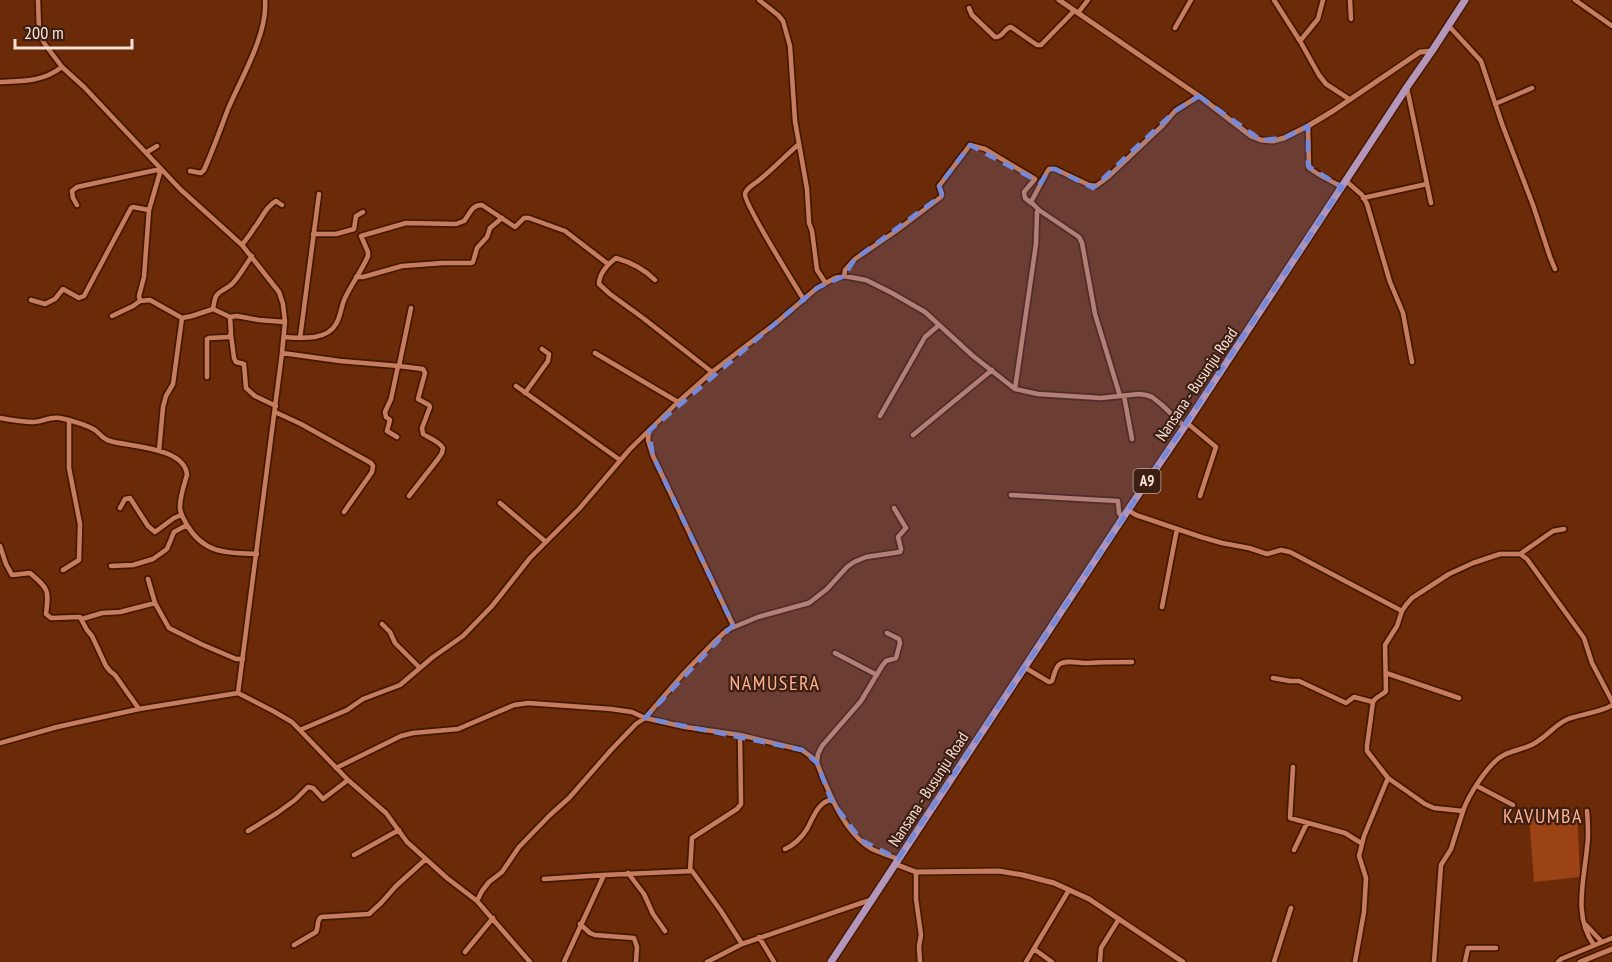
<svg xmlns="http://www.w3.org/2000/svg" width="1612" height="962" font-family="'PT Sans Narrow',sans-serif">
	<style>
		.green { fill: #9b4314 }
		.lines { fill: none; stroke-linecap: round; stroke-linejoin: round }
		.minor-casing { stroke: #461700; stroke-width: 8 }
		.tertiary-casing { stroke: #461700; stroke-width: 8 }
		.primary-casing { stroke: #461700; stroke-width: 10 }
		.minor { stroke: #c57d5d; stroke-width: 4.5 }
		.tertiary { stroke: #c57d5d; stroke-width: 5 }
		.primary { stroke: #b496bb; stroke-width: 7 }
		.marked { fill: #7589d8; fill-opacity: 0.2; stroke: #7589d8; stroke-width: 4.5; stroke-dasharray: 12 8; stroke-linejoin: round }
		.labels { text-anchor: middle; stroke-width: 4.5; stroke-linejoin: round; paint-order: stroke }
		.shield { fill: #3c1f12; stroke: #c1a89c; stroke-width: 1.5 }
		.shield-label { font-size: 15px; font-weight: bold; fill: #fae2d7 }
		.street-label { font-size: 16px; fill: #fae2d7; stroke: #3c1f12 }
		.quarter-label { font-size: 20px; letter-spacing: 1.5px; fill: #fdb18f; stroke: #3c1f12 }
	</style>
	<rect width="100%" height="100%" fill="#6b2b09"/>
	<!-- green -->
	<path class="green" d="M 1577,813 L 1580,877 L 1534,882 L 1529,816 Z"/>
	<g class="lines">
		<defs>
			<path id="minor" d="M 38,0 L 39,31 L 44,43 L 62,67 L 84,87 L 180,189 L 242,245 L 279,292 L 283,304 L 285,322 L 282,353 C 268,467 253,580 238,693
				M 759,0 L 778,15 L 783,21 L 790,46 L 795,121 L 807,189 L 809,223 L 812,231 L 817,270 L 825,282
				M 1274,0 L 1300,41 L 1319,75 L 1326,84 L 1349,99
				M 1350,0 L 1351,19
				M 1575,0 L 1612,26
				M 969,8 L 972,15 L 995,37 C 1003,38 1004,28 1011,27 L 1037,45 L 1041,45 L 1074,11
				M 1078,13 L 1088,0
				M 1448,25 L 1481,61 L 1502,124 L 1533,205 L 1550,257 L 1555,269
				M 1175,28 L 1191,0
				M 1300,41 L 1318,19 L 1323,0
				M 0,82 C 24,81 42,82 62,67
				M 1407,88 L 1431,203
				M 1495,104 L 1532,88
				M 1308,126 L 1309,168 L 1318,174 L 1342,187
				M 799,144 C 785,156 772,170 758,181 C 753,185 746,188 745,194 C 744,204 795,285 804,300
				M 147,152 L 157,146
				M 190,171 L 201,173 L 204,170 C 213,150 220,130 228,109 C 241,78 268,34 265,0
				M 1346,181 L 1362,195 L 1367,204 L 1390,282 L 1403,313 L 1412,362
				M 1363,198 L 1427,184
				M 77,205 L 73,198 L 72,191 L 77,187 L 161,169 L 149,210 L 144,277 L 139,296 L 140,301
				M 1039,210 L 1079,237 L 1082,243 L 1095,314 L 1120,396
				M 313,234 L 336,234 L 354,229 L 356,216 L 363,212
				M 242,245 C 246,239 251,234 254,228 C 262,219 265,207 276,201 L 282,205
				M 844,276 L 845,270 L 855,259 L 896,231 L 941,197 L 942,194 L 939,186 L 970,145 L 985,149 L 1035,179 L 1024,192 L 1025,198 L 1031,203
				M 356,277 L 363,277 L 402,266 L 443,263 L 471,263 L 473,262 L 477,248 L 487,237 L 490,228 L 502,218
				M 655,280 C 644,269 630,262 616,258 C 607,265 599,273 599,284 L 610,294 L 643,318 L 712,372
				M 31,300 L 45,304 L 55,299 L 63,289 L 79,298 L 84,296 L 131,208 L 133,207 L 149,210
				M 112,316 L 133,306 L 140,301 L 150,300 L 182,318
				M 230,317 L 237,316 L 259,320 L 285,322
				M 231,335 L 234,358 L 236,362 L 244,364 L 246,388 L 255,396 L 276,406
				M 284,337 C 300,338 327,341 336,324 C 341,316 341,306 345,298 C 352,283 362,270 368,256 L 368,252 L 361,236 L 406,223 L 456,224 L 464,221 C 470,214 471,205 482,205 L 515,227 L 524,218 L 529,218 L 565,231 L 608,264
				M 300,338 L 319,194
				M 282,353 L 340,361 L 399,366 L 423,369 L 425,373 L 418,399 L 429,405 L 430,407 L 422,428 L 423,434 C 429,438 439,441 443,448 L 442,453 L 438,459 L 409,496
				M 595,353 L 678,402
				M 399,366 L 411,308
				M 207,377 L 207,339 L 209,338 L 229,337 L 231,333 L 230,317 L 213,309
				M 516,386 L 620,460
				M 1015,389 L 1036,244 L 1037,212 L 1039,210 L 1031,202 L 1047,172 L 1049,169 L 1055,169 L 1089,185 L 1096,186 L 1108,177 L 1163,125 L 1175,111 L 1199,96
				M 525,393 L 548,361 L 549,354 L 542,349
				M 1124,396 L 1132,439
				M 275,412 L 301,424 L 371,463 L 373,466 L 372,472 L 344,512
				M 880,416 L 925,337 L 939,325
				M 0,418 C 11,420 22,422 33,422 C 42,422 50,416 60,418 C 70,420 87,425 95,430 C 100,434 104,440 110,441 C 130,447 185,447 187,475 C 184,485 180,496 180,507 C 180,514 184,519 187,525 C 204,554 227,553 257,554
				M 1187,423 L 1216,447 L 1200,496
				M 913,435 L 992,370
				M 397,437 L 387,431 L 390,420 L 386,417 L 385,412 L 391,399 L 398,366
				M 159,451 L 163,407 L 166,396 L 173,384 L 182,318 L 192,316 L 213,309 C 216,288 219,295 232,284 C 239,277 246,264 252,256
				M 1011,495 L 1118,501 L 1119,513 L 1123,518
				M 500,503 L 546,542
				M 120,508 L 125,499 L 130,498 L 148,526 L 155,532 L 174,518 L 181,515
				M 1128,510 L 1136,515 L 1201,537 L 1222,543 L 1249,548 L 1267,554 L 1281,550 L 1290,552 L 1402,611
				M 0,546 L 6,564 L 12,575 L 30,573 C 49,589 49,590 46,614 L 51,618 L 80,617 L 87,630 L 92,636 L 106,666 L 110,671 L 115,675 L 139,709
				M 1520,554 L 1553,531 L 1564,529
				M 111,566 L 133,565 L 153,559 L 167,549 L 174,532 L 187,525
				M 63,570 L 79,560 L 80,524 L 69,468 L 69,421
				M 148,579 L 155,603
				M 1162,607 L 1177,529
				M 82,619 L 102,613 L 120,612 L 155,603 L 169,628 L 201,644 L 236,659 L 243,659
				M 382,624 L 390,632 L 395,643 L 420,668
				M 734,627 L 758,617 L 809,603 L 827,589 L 847,567 L 854,562 L 866,557 L 900,552 L 901,549 L 898,537 L 906,528 L 894,508
				M 835,653 L 877,675
				M 1024,667 L 1049,682 L 1052,681 C 1054,676 1055,667 1060,664 C 1067,659 1081,664 1089,663 C 1103,662 1117,662 1132,662
				M 1386,673 L 1459,698
				M 1273,678 L 1290,681 L 1299,681 L 1346,703 L 1354,697 L 1373,702
				M 1612,701 L 1592,663 L 1584,638 L 1527,559 L 1520,554 L 1500,554 L 1473,563 L 1449,574 L 1412,598 L 1406,605 L 1402,611 L 1397,626 L 1385,645 L 1386,691 C 1382,696 1376,696 1373,702 L 1367,746 L 1367,751 L 1388,778 L 1425,804 L 1434,808 L 1463,811 C 1468,796 1489,762 1504,755 C 1515,749 1528,749 1538,741 C 1549,734 1556,724 1568,719 C 1579,715 1605,711 1612,705
				M 300,730 L 347,710 L 363,699 L 400,685 L 433,657 L 463,636 L 492,606 L 530,558 L 579,509 L 630,449 L 678,402 L 712,372 L 776,323 L 817,288 L 835,278 L 844,276 L 866,280 L 892,293 L 925,312 L 973,356 L 1015,389 L 1038,394 L 1101,398 L 1139,394 L 1146,395 L 1152,397 L 1162,405 L 1184,426
				M 0,743 L 57,727 L 139,709 L 238,693 L 273,711 L 292,722 L 348,780 L 386,813 L 407,842 L 447,878 L 477,901 L 530,962
				M 817,763 L 818,754 L 822,746 L 861,701 L 882,666 L 886,661 L 896,658 L 900,643 L 899,639 L 887,633
				M 1293,767 L 1290,818 L 1345,833 L 1361,843
				M 336,768 L 401,736 L 413,733 L 458,729 L 514,705 L 528,703 L 611,709 L 632,712 L 645,718 L 685,727 L 740,735 L 802,750 L 814,759 L 817,763 C 828,791 844,833 872,849 C 880,853 890,856 898,859
				M 1477,786 L 1513,805
				M 1587,811 C 1588,823 1589,836 1587,848 C 1584,881 1573,916 1594,945
				M 248,831 L 277,813 L 295,800 L 308,787 L 313,788 L 323,799 L 348,780
				M 785,849 C 794,845 802,837 807,829 C 813,818 818,802 831,800
				M 1294,850 L 1307,823
				M 354,855 L 399,830
				M 690,871 L 692,838 L 737,809 L 741,804 L 740,735
				M 916,872 L 916,899 L 921,935 L 919,946 L 920,962
				M 628,873 L 644,894 L 653,914 L 665,931
				M 544,879 L 604,875
				M 477,901 L 482,891 L 489,882 L 502,872 L 519,847 L 550,815 L 569,798 L 611,750 L 636,724 L 645,718 L 684,673 L 713,643 L 727,630 L 734,627 L 653,456 L 648,440 L 649,431
				M 580,924 L 590,933 L 595,935 L 634,938 L 637,947 L 636,962
				M 1586,925 L 1602,942
				M 759,937 L 774,962
				M 294,945 L 316,932 C 319,927 316,921 321,917 L 369,914 L 381,903 L 396,886 L 426,859
				M 1034,949 L 1052,962
				M 465,952 L 493,918
				M 564,962 L 604,875 L 692,871 L 721,911 L 742,944
				M 707,962 L 742,944 L 870,900
				M 1026,962 L 1069,890
				M 1100,962 L 1101,948 L 1119,919
				M 1274,962 L 1291,908
				M 1355,962 L 1364,912 L 1366,878 L 1359,856 L 1364,836 L 1388,778
				M 1434,962 L 1441,865 L 1451,849 L 1463,811
				M 1465,962 L 1468,948 L 1496,948
				M 1558,962 L 1561,959 L 1612,938"/>
			<path id="tertiary" d="M 1059,0 L 1199,96 L 1251,136 L 1261,140 L 1273,141 L 1284,138 L 1308,126 L 1333,111 L 1420,52 L 1432,51
				M 895,864 L 916,872 L 999,871 L 1023,875 L 1054,883 L 1089,899 L 1183,962
				M 1580,962 L 1612,949"/>
			<path id="primary" d="M 831,962 L 1128,510 L 1187,423 L 1407,87 L 1432,51 L 1465,0"/>
		</defs>
		<!-- minor casing -->
		<use href="#minor" class="minor-casing"/>
		<!-- tertiary casing -->
		<use href="#tertiary" class="tertiary-casing"/>
		<!-- primary casing -->
		<use href="#primary" class="primary-casing"/>
		<!-- minor -->
		<use href="#minor" class="minor"/>
		<!-- tertiary -->
		<use href="#tertiary" class="tertiary"/>
		<!-- primary -->
		<use href="#primary" class="primary"/>
	</g>
	<!-- marked area -->
	<path class="marked" d="M 1199,96 L 1261,140 L 1284,138 L 1308,126 L 1308,166 L 1342,187 L 898,859 L 861,840 L 831,800 L 817,763 L 802,750 L 645,718 L 733,625 L 653,456 L 649,431 L 817,288 L 844,276 L 855,259 L 942,195 L 939,186 L 970,145 L 1041,183 L 1049,169 L 1055,169 L 1093,188 L 1175,111 Z"/>
	<g class="labels">
		<!-- shield labels -->
		<rect class="shield" x="1133.5" y="469" width="27" height="24" rx="4.5"/>
		<g class="shield-label">
			<text x="1147" y="486">A9</text>
		</g>
		<!-- street labels -->
		<g class="street-label">
			<text transform="translate(1196 384) rotate(-56)" y="6">Nansana - Busunju Road</text>
			<text transform="translate(928 789) rotate(-57)" y="6">Nansana - Busunju Road</text>
		</g>
		<!-- quarter labels -->
		<g class="quarter-label">
			<text x="775" y="690">NAMUSERA</text>
			<text x="1543" y="823">KAVUMBA</text>
		</g>
	</g>
	<!-- scale -->
	<path d="M15 39v9h117v-9" fill="none" stroke="#fae2d7" stroke-width="3"/>
	<text x="24" y="39" font-size="18" fill="#fae2d7" stroke="#3c1f12" stroke-width="4.5" paint-order="stroke">200 m</text>
</svg>
